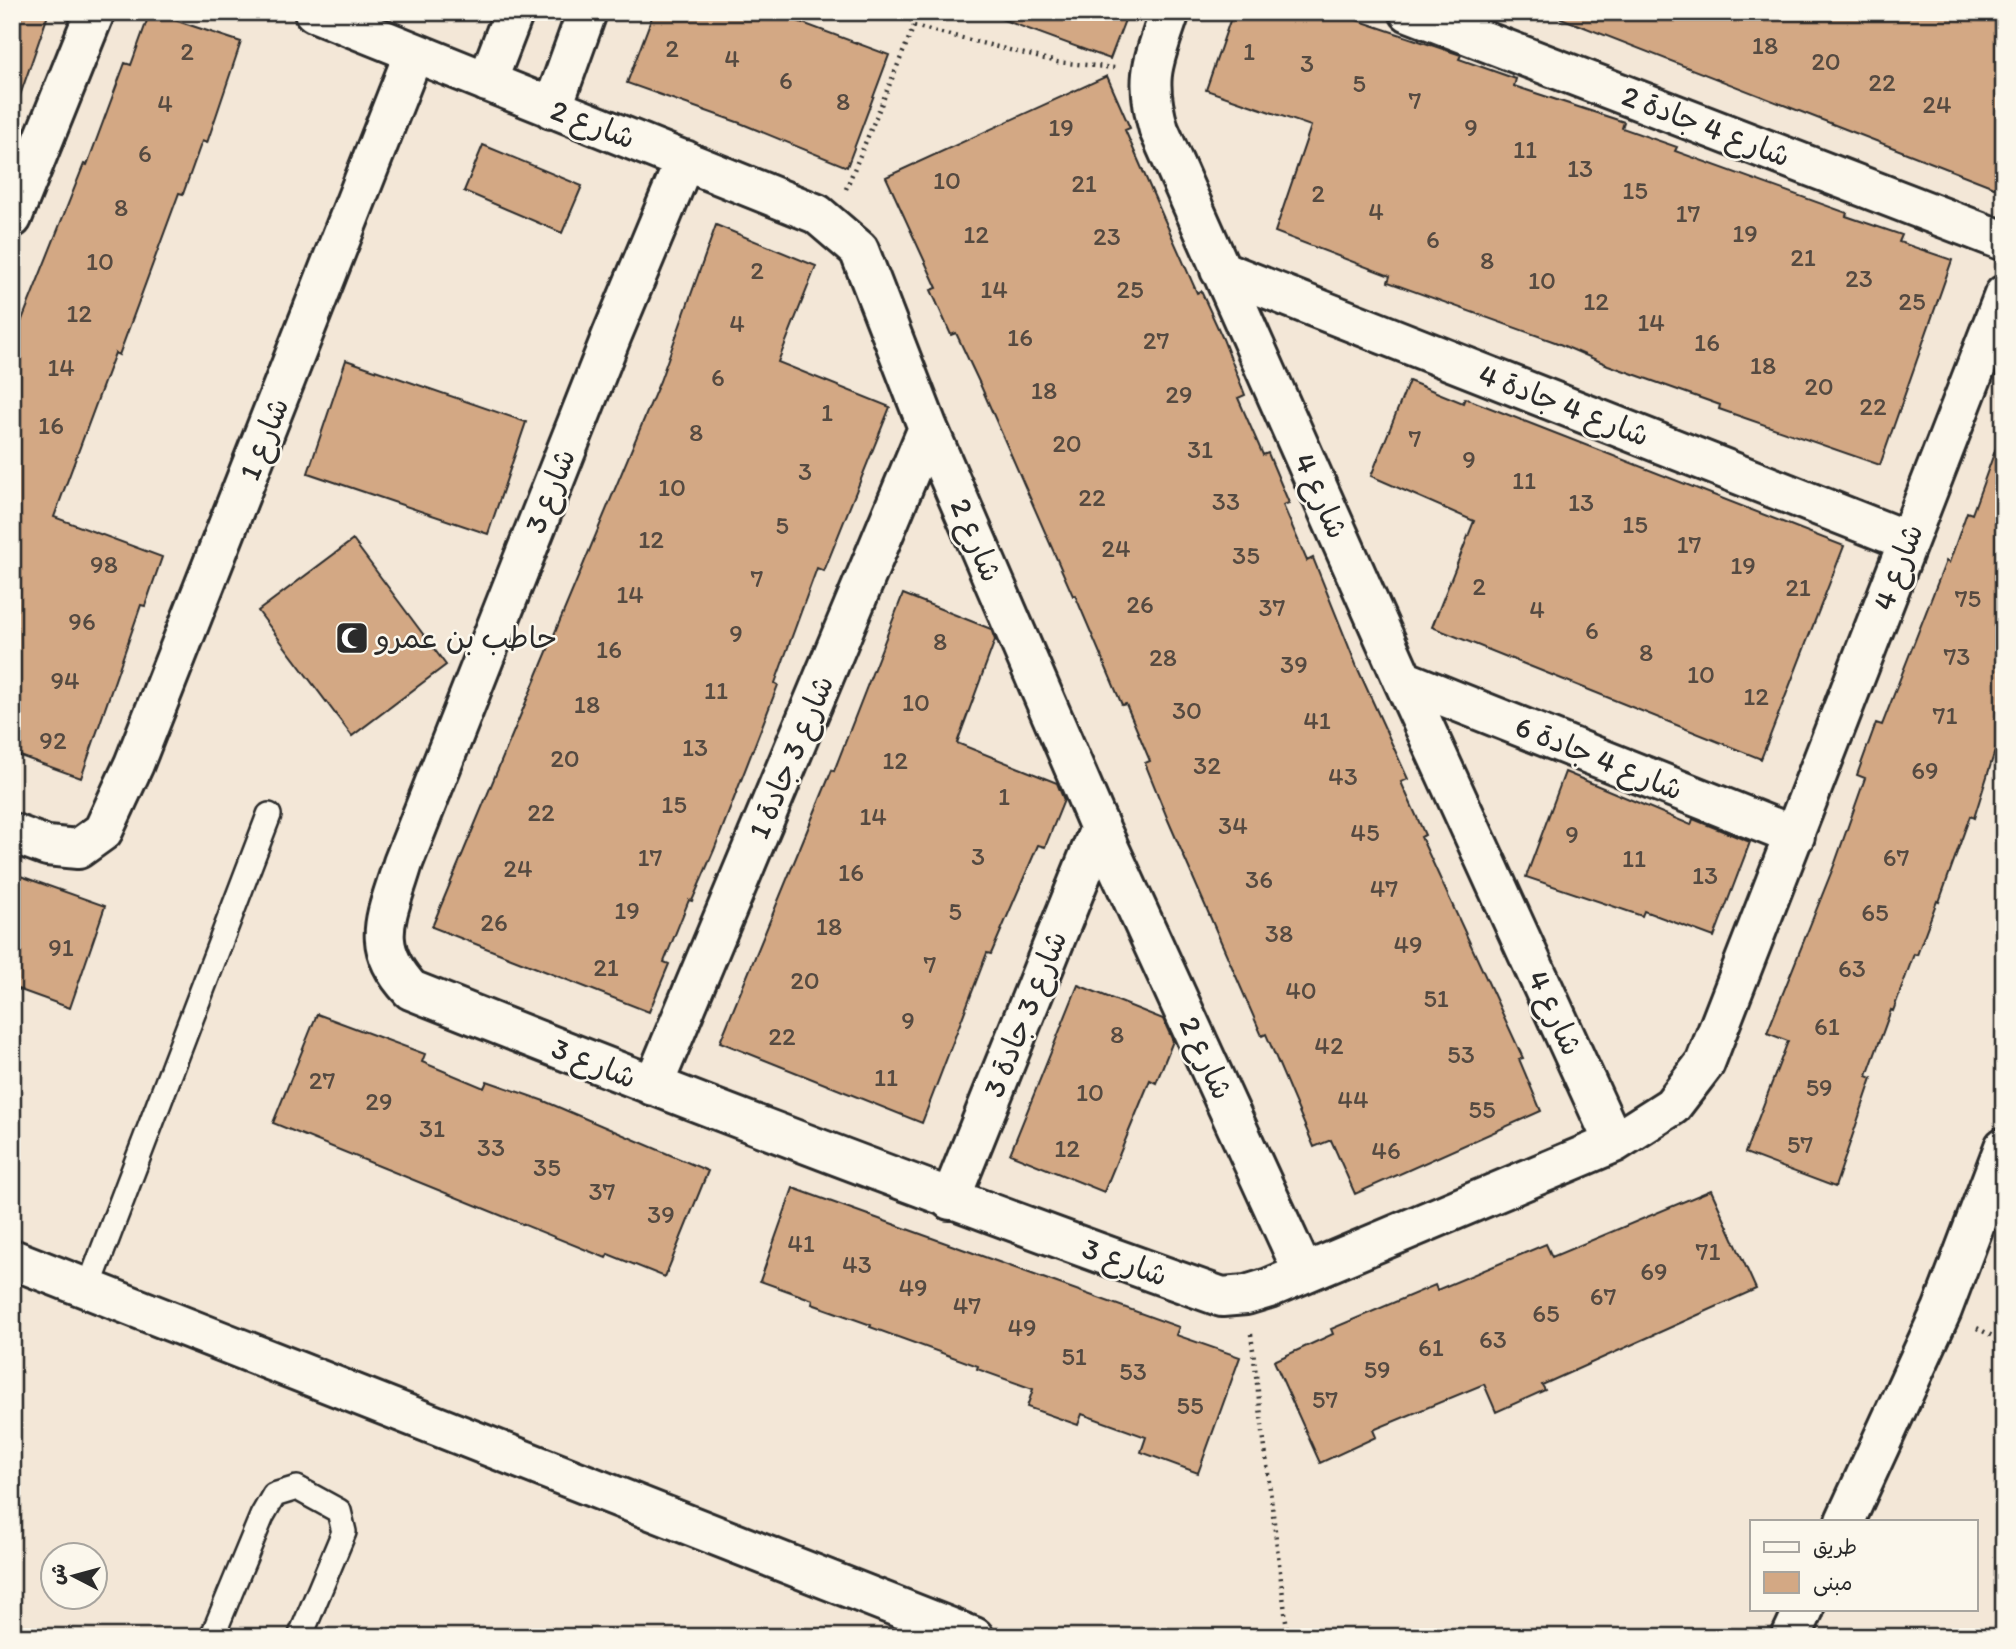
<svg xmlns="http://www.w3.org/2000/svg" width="2016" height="1649" font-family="Itim,'Playpen Sans Arabic',sans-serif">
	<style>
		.building { fill: #d3a884; stroke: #2b2b2b; stroke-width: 2 }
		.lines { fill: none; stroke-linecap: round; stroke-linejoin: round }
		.lane-casing { stroke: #2b2b2b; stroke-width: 28 }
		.street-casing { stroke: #2b2b2b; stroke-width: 44 }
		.path { stroke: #2b2b2b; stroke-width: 4.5; stroke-dasharray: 2 5; stroke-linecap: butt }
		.lane { stroke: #fbf7ec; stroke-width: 23 }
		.street { stroke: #fbf7ec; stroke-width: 38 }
		.labels { text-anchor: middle; stroke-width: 5; stroke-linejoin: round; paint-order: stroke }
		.number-label { font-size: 26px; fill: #554a41 }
		.street-label { font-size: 30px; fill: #2b2b2b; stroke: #fbf7ec }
		.poi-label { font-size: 30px; fill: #2b2b2b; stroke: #fbf7ec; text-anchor: start }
	</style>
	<rect width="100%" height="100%" fill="#f3e7d7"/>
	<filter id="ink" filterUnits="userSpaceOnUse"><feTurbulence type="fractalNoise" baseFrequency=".0143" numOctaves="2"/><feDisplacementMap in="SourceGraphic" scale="14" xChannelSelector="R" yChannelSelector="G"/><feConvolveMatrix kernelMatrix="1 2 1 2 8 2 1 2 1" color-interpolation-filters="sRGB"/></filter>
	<g filter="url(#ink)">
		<!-- building -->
		<path class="building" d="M 12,12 L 49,12 L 17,104 L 12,103 Z
			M 150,12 L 241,42 L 207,143 L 202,141 L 183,194 L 179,193 L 119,355 L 115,353 L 54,517 L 162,557 L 145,606 L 141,605 L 81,778 L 12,753 L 12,345 L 84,164 L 87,165 L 125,63 L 131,65 Z
			M 654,12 L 773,12 L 889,55 L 847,167 L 740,123 L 627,83 Z
			M 994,12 L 1128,12 L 1110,59 L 993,16 Z
			M 1233,12 L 1333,12 L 1440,48 L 1461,55 L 1459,59 L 1516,79 L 1514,86 L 1624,122 L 1622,128 L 1677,147 L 1675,151 L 1847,213 L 1846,216 L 1902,235 L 1899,242 L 1952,260 L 1880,465 L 1719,409 L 1720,405 L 1608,365 L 1555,342 L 1388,282 L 1390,276 L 1275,232 L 1311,126 L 1206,90 Z
			M 1554,12 L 2004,12 L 2004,191 L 1553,15 Z
			M 1107,76 L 1130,128 L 1125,130 L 1150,187 L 1197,293 L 1201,291 L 1223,339 L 1245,395 L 1238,398 L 1263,455 L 1268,453 L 1289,503 L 1283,505 L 1307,561 L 1313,558 L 1357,667 L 1408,779 L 1401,782 L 1425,835 L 1421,837 L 1523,1058 L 1519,1059 L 1541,1111 L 1355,1194 L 1331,1140 L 1314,1147 L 1266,1034 L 1262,1036 L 1168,820 L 1145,763 L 1150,761 L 1126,704 L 1122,705 L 1075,595 L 1073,596 L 980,384 L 956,333 L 951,335 L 931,290 L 937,288 L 886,177 Z
			M 483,145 L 582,186 L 562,233 L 464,191 Z
			M 716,225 L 816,266 L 778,362 L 890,407 L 824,571 L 817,568 L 775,683 L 778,685 L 714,850 L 692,901 L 689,900 L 664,962 L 669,964 L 649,1012 L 432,927 L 660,381 Z
			M 346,360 L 526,422 L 488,534 L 308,473 Z
			M 1409,381 L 1463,403 L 1465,398 L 1844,546 L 1761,759 L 1432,627 L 1474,521 L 1371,476 Z
			M 2000,437 L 2004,438 L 2004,722 L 1974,818 L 1970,816 L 1939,902 L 1937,901 L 1917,955 L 1914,954 L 1893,1011 L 1891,1010 L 1867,1076 L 1872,1078 L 1835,1187 L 1745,1153 L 1788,1041 L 1767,1033 L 1835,863 L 1865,778 L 1857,775 L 1876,723 L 1882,725 L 1946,561 L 1949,563 L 1967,512 L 1972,514 Z
			M 353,540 L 446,665 L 352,736 L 258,611 Z
			M 903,594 L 991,629 L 995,640 L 957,743 L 1057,783 L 1064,800 L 1045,847 L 1038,845 L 991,954 L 987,953 L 922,1123 L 720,1042 L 832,770 L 834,771 Z
			M 1565,772 L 1691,825 L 1693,819 L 1750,842 L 1714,937 L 1644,911 L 1642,916 L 1526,877 Z
			M 12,873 L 105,906 L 70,1008 L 12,987 Z
			M 1078,985 L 1163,1019 L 1173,1041 L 1156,1083 L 1150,1080 L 1104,1192 L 1010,1154 Z
			M 317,1014 L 425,1054 L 422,1062 L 484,1088 L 487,1081 L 544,1101 L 708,1171 L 665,1277 L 608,1254 L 606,1258 L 273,1123 Z
			M 793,1188 L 1179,1327 L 1176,1335 L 1240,1357 L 1198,1473 L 1141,1452 L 1146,1437 L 1082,1414 L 1078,1425 L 1027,1407 L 1033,1389 L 977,1369 L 978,1366 L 870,1327 L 871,1325 L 812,1304 L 813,1300 L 760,1281 Z
			M 1711,1190 L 1756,1289 L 1542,1385 L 1545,1390 L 1496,1412 L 1484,1384 L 1373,1430 L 1376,1437 L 1320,1463 L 1274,1361 L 1333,1334 L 1331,1329 L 1435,1285 L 1437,1290 L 1546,1244 L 1552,1257 Z"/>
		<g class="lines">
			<defs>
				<path id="lane" d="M 88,1289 L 269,815
					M 212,1637 L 262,1516 L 274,1495 L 297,1488 L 339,1511 L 344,1532 L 300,1637"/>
				<path id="street" d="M 314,12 L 817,214 L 859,250 L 928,428 L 1100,828 L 1303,1272
					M 1170,12 C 1153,62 1144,78 1159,130 L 1403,680 L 1614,1143
					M 1409,12 L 2004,241
					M 487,82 L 514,12
					M 552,109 L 587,12
					M 685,160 L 612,335 L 403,863 C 387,917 368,944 411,990 C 680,1097 949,1200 1222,1297 L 1246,1295 L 1269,1288 L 1614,1143 L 1672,1106 L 1705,1063 L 2004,295
					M 12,218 L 95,12
					M 1220,270 L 1908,541
					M 1403,680 L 1795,836
					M 12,833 L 47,846 L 78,849 L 103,831 L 134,764 L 414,53
					M 653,1086 L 928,428
					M 950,1200 L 1100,828
					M 12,1259 L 974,1637
					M 1845,1521 L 1942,1310 L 2004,1147
					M 1791,1637 L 1804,1609"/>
			</defs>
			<!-- lane casing -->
			<use href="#lane" class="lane-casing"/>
			<!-- street casing -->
			<use href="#street" class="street-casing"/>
			<!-- path -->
			<path class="path" d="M 914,26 L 1057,62 L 1115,68
				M 846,189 L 914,26 L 908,12
				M 1977,1328 L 2004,1342
				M 1251,1334 L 1288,1637"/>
			<!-- lane -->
			<use href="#lane" class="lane"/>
			<!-- street -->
			<use href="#street" class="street"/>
		</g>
	</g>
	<!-- icons -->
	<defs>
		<symbol id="mosque-square" viewBox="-11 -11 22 22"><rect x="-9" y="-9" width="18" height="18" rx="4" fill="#2b2b2b" stroke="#fbf7ec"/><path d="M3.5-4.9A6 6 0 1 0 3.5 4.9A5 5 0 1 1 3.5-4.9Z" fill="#fff"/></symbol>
	</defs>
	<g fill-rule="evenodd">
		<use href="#mosque-square" x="333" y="619" width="38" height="38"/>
	</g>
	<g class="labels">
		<!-- number labels -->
		<g class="number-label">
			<text x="1765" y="54">18</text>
			<text x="672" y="57">2</text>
			<text x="187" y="60">2</text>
			<text x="1249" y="60">1</text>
			<text x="732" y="67">4</text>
			<text x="1826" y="70">20</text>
			<text x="1307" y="72">3</text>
			<text x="786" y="89">6</text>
			<text x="1882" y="91">22</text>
			<text x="1359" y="92">5</text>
			<text x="1415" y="109">7</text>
			<text x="843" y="110">8</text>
			<text x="165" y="112">4</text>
			<text x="1937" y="113">24</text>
			<text x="1061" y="136">19</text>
			<text x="1471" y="136">9</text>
			<text x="1525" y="158">11</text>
			<text x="145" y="162">6</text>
			<text x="1580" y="177">13</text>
			<text x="947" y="189">10</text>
			<text x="1084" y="192">21</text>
			<text x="1635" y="199">15</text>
			<text x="1318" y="202">2</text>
			<text x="121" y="216">8</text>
			<text x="1376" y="220">4</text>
			<text x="1688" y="222">17</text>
			<text x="1745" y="242">19</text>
			<text x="976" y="243">12</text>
			<text x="1107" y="245">23</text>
			<text x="1433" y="248">6</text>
			<text x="1803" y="266">21</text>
			<text x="1487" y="269">8</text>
			<text x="100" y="270">10</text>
			<text x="757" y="279">2</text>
			<text x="1859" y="287">23</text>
			<text x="1542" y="289">10</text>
			<text x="994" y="298">14</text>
			<text x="1130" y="298">25</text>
			<text x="1596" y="310">12</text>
			<text x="1912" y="310">25</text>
			<text x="79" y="322">12</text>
			<text x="1651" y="331">14</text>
			<text x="737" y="332">4</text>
			<text x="1020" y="346">16</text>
			<text x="1156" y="349">27</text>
			<text x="1707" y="351">16</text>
			<text x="1763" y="374">18</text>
			<text x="61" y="376">14</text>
			<text x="718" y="386">6</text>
			<text x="1819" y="395">20</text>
			<text x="1044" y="399">18</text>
			<text x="1179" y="403">29</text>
			<text x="1873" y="415">22</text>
			<text x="827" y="421">1</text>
			<text x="51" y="434">16</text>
			<text x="696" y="441">8</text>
			<text x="1415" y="447">7</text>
			<text x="1067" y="452">20</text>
			<text x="1200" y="458">31</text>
			<text x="1469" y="468">9</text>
			<text x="805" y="480">3</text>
			<text x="1524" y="489">11</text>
			<text x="672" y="496">10</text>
			<text x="1092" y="506">22</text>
			<text x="1226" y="510">33</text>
			<text x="1581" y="511">13</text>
			<text x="1635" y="533">15</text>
			<text x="782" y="534">5</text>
			<text x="651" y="548">12</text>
			<text x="1689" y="553">17</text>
			<text x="1116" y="557">24</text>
			<text x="1246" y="564">35</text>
			<text x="104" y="573">98</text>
			<text x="1743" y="574">19</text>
			<text x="757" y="587">7</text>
			<text x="1479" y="595">2</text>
			<text x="1798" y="596">21</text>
			<text x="630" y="603">14</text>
			<text x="1968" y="607">75</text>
			<text x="1140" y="613">26</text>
			<text x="1272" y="616">37</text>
			<text x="1537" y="618">4</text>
			<text x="82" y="630">96</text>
			<text x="1592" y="639">6</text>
			<text x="736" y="642">9</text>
			<text x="940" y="650">8</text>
			<text x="609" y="658">16</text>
			<text x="1646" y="661">8</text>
			<text x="1957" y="665">73</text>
			<text x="1163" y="666">28</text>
			<text x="1294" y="673">39</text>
			<text x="1701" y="683">10</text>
			<text x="65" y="689">94</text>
			<text x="716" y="699">11</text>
			<text x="1756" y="705">12</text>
			<text x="916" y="711">10</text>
			<text x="587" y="713">18</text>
			<text x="1187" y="719">30</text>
			<text x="1945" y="724">71</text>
			<text x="1317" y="729">41</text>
			<text x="53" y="749">92</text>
			<text x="695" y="756">13</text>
			<text x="565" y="767">20</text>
			<text x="895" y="769">12</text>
			<text x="1207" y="774">32</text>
			<text x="1925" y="779">69</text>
			<text x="1343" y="785">43</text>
			<text x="1004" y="805">1</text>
			<text x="674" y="813">15</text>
			<text x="541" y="821">22</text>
			<text x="873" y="825">14</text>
			<text x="1233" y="834">34</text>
			<text x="1365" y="841">45</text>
			<text x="1572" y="843">9</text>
			<text x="978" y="865">3</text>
			<text x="650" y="866">17</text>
			<text x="1896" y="866">67</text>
			<text x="1634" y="867">11</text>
			<text x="518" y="877">24</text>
			<text x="851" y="881">16</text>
			<text x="1705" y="884">13</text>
			<text x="1259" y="888">36</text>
			<text x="1384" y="897">47</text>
			<text x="627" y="919">19</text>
			<text x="955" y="920">5</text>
			<text x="1875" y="921">65</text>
			<text x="494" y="931">26</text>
			<text x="829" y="935">18</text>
			<text x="1279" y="942">38</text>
			<text x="1408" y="953">49</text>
			<text x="61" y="956">91</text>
			<text x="930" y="973">7</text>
			<text x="606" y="976">21</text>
			<text x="1852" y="977">63</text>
			<text x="805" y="989">20</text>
			<text x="1301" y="999">40</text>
			<text x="1436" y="1007">51</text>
			<text x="908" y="1029">9</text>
			<text x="1827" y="1035">61</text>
			<text x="1117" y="1043">8</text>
			<text x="782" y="1045">22</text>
			<text x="1329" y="1054">42</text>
			<text x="1461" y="1063">53</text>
			<text x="886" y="1086">11</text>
			<text x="322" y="1089">27</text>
			<text x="1819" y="1096">59</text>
			<text x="1090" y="1101">10</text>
			<text x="1353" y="1108">44</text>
			<text x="379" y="1110">29</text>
			<text x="1482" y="1118">55</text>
			<text x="432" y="1137">31</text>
			<text x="1800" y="1153">57</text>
			<text x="491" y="1156">33</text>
			<text x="1067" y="1157">12</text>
			<text x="1386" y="1159">46</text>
			<text x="547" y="1176">35</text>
			<text x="602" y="1200">37</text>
			<text x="661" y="1223">39</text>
			<text x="801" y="1252">41</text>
			<text x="1708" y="1260">71</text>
			<text x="857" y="1273">43</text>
			<text x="1654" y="1280">69</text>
			<text x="913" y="1296">49</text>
			<text x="1603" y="1305">67</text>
			<text x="967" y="1314">47</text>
			<text x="1546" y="1322">65</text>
			<text x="1022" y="1336">49</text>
			<text x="1493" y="1348">63</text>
			<text x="1431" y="1356">61</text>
			<text x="1074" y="1365">51</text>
			<text x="1377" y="1378">59</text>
			<text x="1133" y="1380">53</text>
			<text x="1325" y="1408">57</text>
			<text x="1190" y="1414">55</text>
		</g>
		<!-- street labels -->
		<g class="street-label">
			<text transform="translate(593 124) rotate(21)" y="10">شارع 2</text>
			<text transform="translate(1706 126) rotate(21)" y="10">شارع 4 جادة 2</text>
			<text transform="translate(1564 405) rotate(21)" y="10">شارع 4 جادة 4</text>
			<text transform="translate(264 439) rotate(-68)" y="10">شارع 1</text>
			<text transform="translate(550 491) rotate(-68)" y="10">شارع 3</text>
			<text transform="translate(1321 496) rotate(66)" y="10">شارع 4</text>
			<text transform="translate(976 540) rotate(67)" y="10">شارع 2</text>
			<text transform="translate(1898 567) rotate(-69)" y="10">شارع 4</text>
			<text transform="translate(791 757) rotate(-67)" y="10">شارع 3 جادة 1</text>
			<text transform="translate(1599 758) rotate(22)" y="10">شارع 4 جادة 6</text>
			<text transform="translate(1555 1013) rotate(65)" y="10">شارع 4</text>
			<text transform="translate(1025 1014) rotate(-68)" y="10">شارع 3 جادة 3</text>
			<text transform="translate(1206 1058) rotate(65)" y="10">شارع 2</text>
			<text transform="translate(594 1063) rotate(22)" y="10">شارع 3</text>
			<text transform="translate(1125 1262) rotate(20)" y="10">شارع 3</text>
		</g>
		<!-- poi labels -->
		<g class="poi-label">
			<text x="376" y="648">حاطب بن عمرو</text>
		</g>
	</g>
	<!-- margin -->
	<rect width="2016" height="1649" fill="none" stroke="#fbf7ec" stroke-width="42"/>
	<rect x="21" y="21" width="1974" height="1607" fill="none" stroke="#2b2b2b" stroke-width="2.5" filter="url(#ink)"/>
	<!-- legend -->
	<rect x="1750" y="1520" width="228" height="91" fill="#fbf7ec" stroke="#a8a59f" stroke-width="2"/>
	<rect x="1764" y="1542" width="35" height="10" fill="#fbf7ec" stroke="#a8a59f" stroke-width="2"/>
	<text x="1813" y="1554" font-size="21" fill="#2b2b2b">طريق</text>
	<rect x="1764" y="1572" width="35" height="21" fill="#d3a884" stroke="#a8a59f" stroke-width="2"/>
	<text x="1813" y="1590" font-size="21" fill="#2b2b2b">مبنى</text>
	<!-- north arrow -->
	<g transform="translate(74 1576) rotate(276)"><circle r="33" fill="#fbf7ec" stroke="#a8a59f" stroke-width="2"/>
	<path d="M0-5L12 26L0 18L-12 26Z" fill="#2b2b2b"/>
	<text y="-10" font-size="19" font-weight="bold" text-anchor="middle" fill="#2b2b2b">ش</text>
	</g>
</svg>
